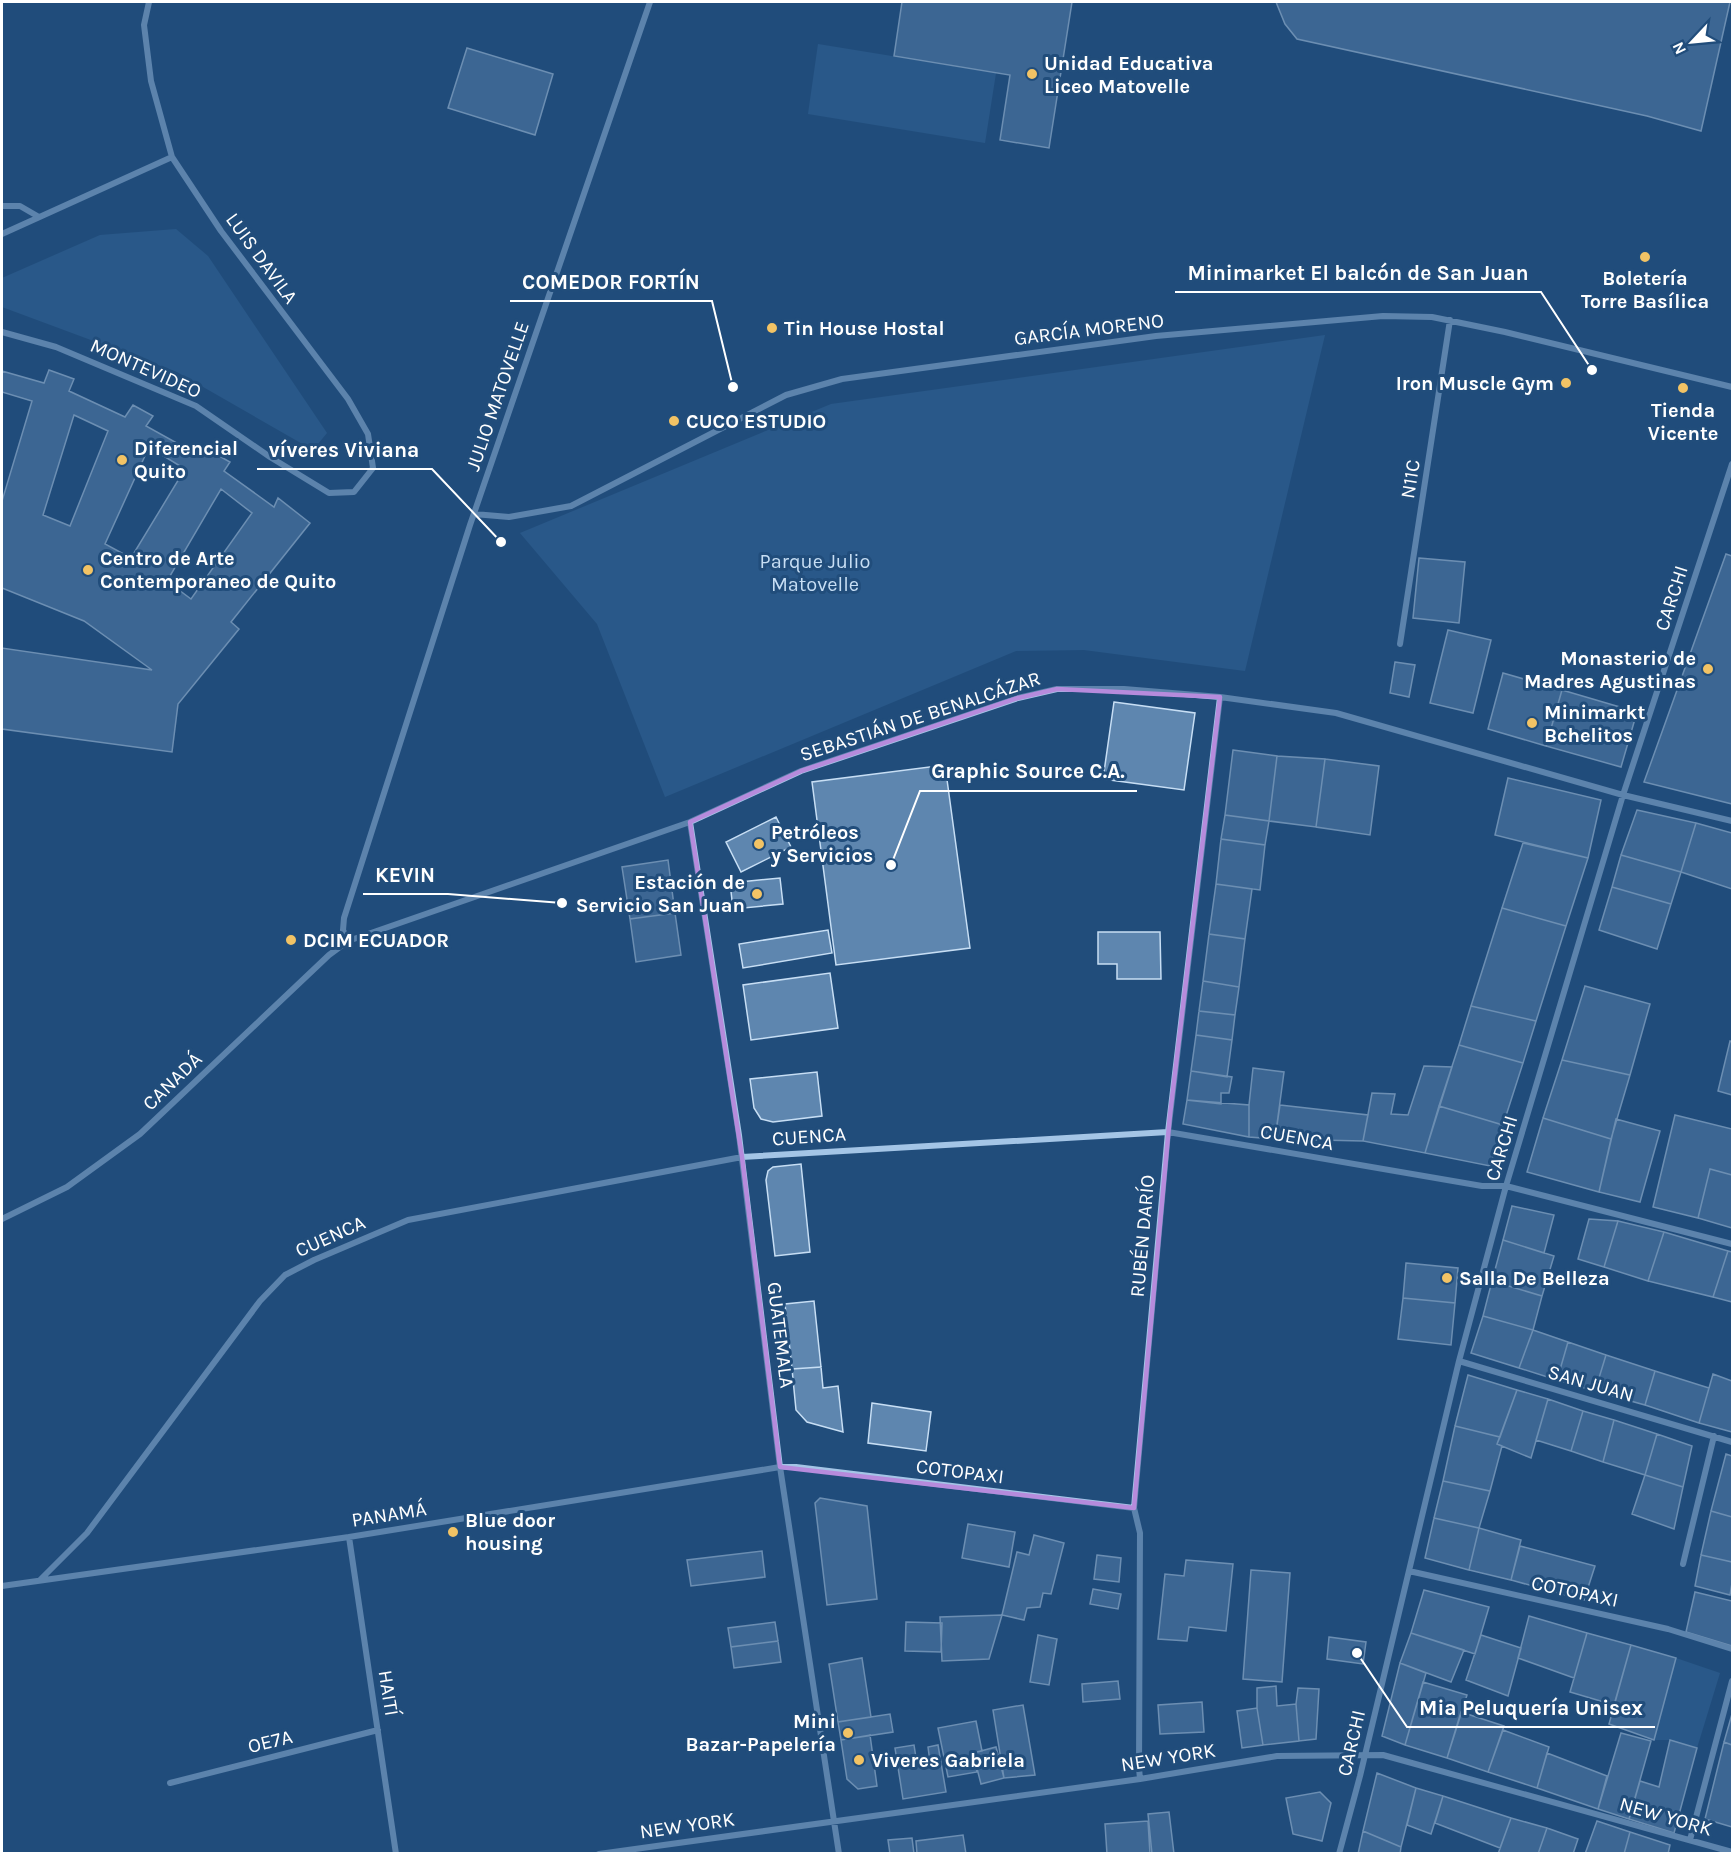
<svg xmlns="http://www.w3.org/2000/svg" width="1734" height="1855" font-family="Karla,sans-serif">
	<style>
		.green { fill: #346799 }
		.building { fill: #5e86af; stroke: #c7def4; stroke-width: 1.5; fill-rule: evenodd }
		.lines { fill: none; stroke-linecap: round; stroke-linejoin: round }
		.street { stroke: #a4c5e6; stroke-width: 6 }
		.marked { fill: none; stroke: #b68bdc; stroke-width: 4.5; stroke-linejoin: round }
		.poi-dot { fill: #f2c365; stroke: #214d7b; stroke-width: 2 }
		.labels { text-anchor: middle; stroke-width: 6; stroke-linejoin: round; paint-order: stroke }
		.poi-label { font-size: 20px; font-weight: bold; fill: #fff; stroke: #214d7b; text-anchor: start }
		.street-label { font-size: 20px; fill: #fff; stroke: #214d7b }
		.park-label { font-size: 20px; fill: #c7def4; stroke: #214d7b }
		.leader { fill: none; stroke: #fff; stroke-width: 2 }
		.callout-dot { fill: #fff; stroke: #214d7b; stroke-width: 2 }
		.callout-label { font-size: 21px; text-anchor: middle; font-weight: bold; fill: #fff; stroke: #214d7b; stroke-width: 6; stroke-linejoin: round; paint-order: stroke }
	</style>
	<rect width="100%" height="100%" fill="#214d7b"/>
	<!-- green -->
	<path class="green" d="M 818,44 L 996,73 L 985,143 L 808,114 Z
		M 176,229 L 208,256 L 327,433 L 313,450 L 177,372 L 2,307 L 2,278 L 100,235 Z
		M 1325,335 L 1245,671 L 1084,650 L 1016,651 L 665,797 L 597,624 L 520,533 L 831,404 Z
		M 1676,1658 L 1720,1673 L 1697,1748 L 1670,1740 L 1654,1740 Z"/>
	<!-- building -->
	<path class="building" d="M 902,2 L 1072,2 L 1049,148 L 1000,140 L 1010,75 L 894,56 Z
		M 1276,2 L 1730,2 L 1701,131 L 1647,116 L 1297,39 L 1285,24 Z
		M 467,48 L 553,74 L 535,135 L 448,108 Z
		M 49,370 L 74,379 L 69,391 L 125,417 L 133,405 L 153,416 L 146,426 L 200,456 L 205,448 L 230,462 L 224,471 L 274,507 L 278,498 L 310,523 L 231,622 L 239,629 L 178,704 L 172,752 L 2,729 L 2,648 L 152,670 L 84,621 L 2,588 L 2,501 L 32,401 L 2,392 L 2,371 L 44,383 ZM 74,415 L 108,431 L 70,526 L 43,515 ZM 149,447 L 185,469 L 131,558 L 105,544 ZM 221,489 L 252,513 L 191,599 L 167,581 Z
		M 1726,554 L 1732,556 L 1732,804 L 1644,782 Z
		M 1419,558 L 1465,562 L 1459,623 L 1413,618 Z
		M 1448,630 L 1491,640 L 1473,713 L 1430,703 Z
		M 1395,662 L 1415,665 L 1409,697 L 1390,693 Z
		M 1503,673 L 1562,690 L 1546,746 L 1488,729 Z
		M 1562,690 L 1637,712 L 1621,767 L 1546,746 Z
		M 1114,702 L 1195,713 L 1184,790 L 1103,779 Z
		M 1233,750 L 1277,756 L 1269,821 L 1225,815 Z
		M 1277,756 L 1325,759 L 1316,827 L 1269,821 Z
		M 1325,759 L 1379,766 L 1370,835 L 1316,827 Z
		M 945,765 L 970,948 L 836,965 L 812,782 Z
		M 1508,778 L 1601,800 L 1588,858 L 1495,835 Z
		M 1637,810 L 1696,823 L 1681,872 L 1621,855 Z
		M 1225,815 L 1269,821 L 1265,845 L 1221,839 Z
		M 776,817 L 791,847 L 741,872 L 726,842 Z
		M 1696,823 L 1732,833 L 1732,889 L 1681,872 Z
		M 1221,839 L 1265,845 L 1260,890 L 1216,884 Z
		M 1523,843 L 1588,858 L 1566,926 L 1502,908 Z
		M 1621,855 L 1681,872 L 1671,904 L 1612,887 Z
		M 668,860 L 675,913 L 630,919 L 622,867 Z
		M 780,878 L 783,904 L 733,909 L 730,883 Z
		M 1216,884 L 1252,889 L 1245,939 L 1209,934 Z
		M 1612,887 L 1671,904 L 1657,949 L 1599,930 Z
		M 1502,908 L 1566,926 L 1536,1021 L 1471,1006 Z
		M 675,913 L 681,955 L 636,962 L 630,919 Z
		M 828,930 L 832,953 L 743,968 L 739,944 Z
		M 1098,932 L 1160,932 L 1161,979 L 1117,979 L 1117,964 L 1098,964 Z
		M 1209,934 L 1245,939 L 1239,987 L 1203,981 Z
		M 830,973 L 838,1028 L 751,1040 L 743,985 Z
		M 1203,981 L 1239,987 L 1235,1015 L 1199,1011 Z
		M 1585,986 L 1650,1004 L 1630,1075 L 1562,1060 Z
		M 1471,1006 L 1536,1021 L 1523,1063 L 1459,1045 Z
		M 1199,1011 L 1235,1015 L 1232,1040 L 1196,1035 Z
		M 1196,1035 L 1232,1040 L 1227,1077 L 1191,1071 Z
		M 1730,1041 L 1732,1042 L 1732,1095 L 1718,1091 Z
		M 1459,1045 L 1523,1063 L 1503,1125 L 1439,1106 Z
		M 1562,1060 L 1630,1075 L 1611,1139 L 1543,1118 Z
		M 1424,1066 L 1452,1067 L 1425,1153 L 1363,1141 L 1372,1093 L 1395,1094 L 1391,1114 L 1408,1115 Z
		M 1253,1068 L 1284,1072 L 1275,1139 L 1249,1137 L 1249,1105 Z
		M 1191,1071 L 1232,1077 L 1229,1093 L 1221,1093 L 1221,1104 L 1187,1100 Z
		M 817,1072 L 822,1116 L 773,1122 L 761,1119 L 754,1108 L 750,1079 Z
		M 1187,1100 L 1249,1105 L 1249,1137 L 1183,1124 Z
		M 1280,1105 L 1368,1115 L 1363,1141 L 1275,1139 Z
		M 1439,1106 L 1503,1125 L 1490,1166 L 1425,1153 Z
		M 1675,1115 L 1732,1129 L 1732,1175 L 1710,1169 L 1698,1218 L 1653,1207 Z
		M 1543,1118 L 1611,1139 L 1599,1192 L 1527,1172 Z
		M 1616,1119 L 1660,1131 L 1640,1202 L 1599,1192 Z
		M 801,1164 L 810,1252 L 775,1256 L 766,1180 L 768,1171 L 773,1167 Z
		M 1710,1169 L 1732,1175 L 1732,1228 L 1698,1218 Z
		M 1512,1206 L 1554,1215 L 1544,1253 L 1503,1240 Z
		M 1589,1219 L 1618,1221 L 1604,1267 L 1578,1259 Z
		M 1618,1221 L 1664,1232 L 1648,1281 L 1604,1267 Z
		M 1664,1232 L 1728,1251 L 1713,1297 L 1648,1281 Z
		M 1503,1240 L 1554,1256 L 1542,1296 L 1492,1281 Z
		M 1728,1251 L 1732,1252 L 1732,1302 L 1713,1297 Z
		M 1406,1263 L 1458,1268 L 1455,1303 L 1403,1298 Z
		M 1492,1281 L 1542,1296 L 1533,1330 L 1483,1316 Z
		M 1403,1298 L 1455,1303 L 1451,1345 L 1398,1339 Z
		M 814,1301 L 821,1367 L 792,1369 L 785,1304 Z
		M 1483,1316 L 1533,1330 L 1519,1368 L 1471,1353 Z
		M 1533,1330 L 1568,1342 L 1557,1380 L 1519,1368 Z
		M 1568,1342 L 1606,1355 L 1595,1391 L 1557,1380 Z
		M 1606,1355 L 1655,1371 L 1645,1405 L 1595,1391 Z
		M 821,1367 L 823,1388 L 838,1386 L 843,1432 L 807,1422 L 796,1410 L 792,1369 Z
		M 1655,1371 L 1709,1388 L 1699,1423 L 1645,1405 Z
		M 1713,1374 L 1732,1381 L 1732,1432 L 1699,1423 Z
		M 1468,1375 L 1517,1390 L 1500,1437 L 1455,1426 Z
		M 1517,1390 L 1548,1399 L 1531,1458 L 1497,1444 Z
		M 1548,1399 L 1583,1411 L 1571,1451 L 1536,1440 Z
		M 872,1403 L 931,1412 L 926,1451 L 868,1443 Z
		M 1583,1411 L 1614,1420 L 1603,1462 L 1571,1451 Z
		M 1614,1420 L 1657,1434 L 1645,1475 L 1603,1462 Z
		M 1455,1426 L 1500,1437 L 1497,1444 L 1502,1446 L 1490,1491 L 1443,1481 Z
		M 1657,1434 L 1692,1446 L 1683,1487 L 1645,1475 Z
		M 1726,1454 L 1732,1456 L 1732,1517 L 1711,1511 Z
		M 1645,1475 L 1683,1487 L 1674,1529 L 1632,1514 Z
		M 1443,1481 L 1490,1491 L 1479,1528 L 1434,1518 Z
		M 820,1498 L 867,1506 L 877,1599 L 827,1605 L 815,1503 Z
		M 1711,1511 L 1732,1517 L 1732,1562 L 1701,1555 Z
		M 1434,1518 L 1479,1528 L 1469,1570 L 1425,1558 Z
		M 968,1524 L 1015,1532 L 1009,1567 L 962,1558 Z
		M 1479,1528 L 1521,1540 L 1511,1580 L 1469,1570 Z
		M 1034,1535 L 1064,1543 L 1051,1594 L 1043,1593 L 1040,1607 L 1027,1608 L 1024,1620 L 1002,1615 L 1017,1552 L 1029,1555 Z
		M 1520,1546 L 1595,1566 L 1584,1600 L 1511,1580 Z
		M 762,1551 L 765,1577 L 691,1586 L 687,1560 Z
		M 1097,1555 L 1121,1558 L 1119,1582 L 1094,1579 Z
		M 1701,1555 L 1732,1562 L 1732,1583 L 1730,1595 L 1695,1586 Z
		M 1186,1560 L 1233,1564 L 1226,1631 L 1189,1627 L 1187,1641 L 1158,1639 L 1165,1574 L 1184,1576 Z
		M 1251,1570 L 1290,1573 L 1282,1682 L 1243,1679 Z
		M 1093,1589 L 1121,1594 L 1118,1609 L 1090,1604 Z
		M 1424,1590 L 1489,1607 L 1475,1654 L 1411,1633 Z
		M 1695,1592 L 1732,1601 L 1732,1646 L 1686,1632 Z
		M 1002,1615 L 989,1659 L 942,1661 L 940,1617 Z
		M 1529,1616 L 1587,1633 L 1574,1678 L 1518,1658 Z
		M 775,1622 L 778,1641 L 731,1647 L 728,1628 Z
		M 906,1622 L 942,1623 L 941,1652 L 905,1651 Z
		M 1411,1633 L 1464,1650 L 1451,1682 L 1400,1663 Z
		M 1587,1633 L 1631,1645 L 1614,1705 L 1570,1692 Z
		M 1038,1635 L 1057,1639 L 1049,1685 L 1030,1682 Z
		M 1481,1635 L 1521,1648 L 1508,1696 L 1466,1680 Z
		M 1329,1637 L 1366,1642 L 1363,1664 L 1327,1659 Z
		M 778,1641 L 781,1662 L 734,1668 L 731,1647 Z
		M 1631,1645 L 1676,1658 L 1654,1740 L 1609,1724 Z
		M 862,1658 L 871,1717 L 838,1722 L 829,1664 Z
		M 1400,1663 L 1426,1673 L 1405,1745 L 1382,1736 Z
		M 1118,1681 L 1120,1699 L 1083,1702 L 1082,1684 Z
		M 1423,1682 L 1467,1695 L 1447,1758 L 1405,1745 Z
		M 1276,1686 L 1277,1706 L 1296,1704 L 1299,1741 L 1263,1745 L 1257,1708 L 1257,1688 Z
		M 1298,1688 L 1319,1689 L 1316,1739 L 1299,1741 L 1296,1704 Z
		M 1202,1702 L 1204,1732 L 1160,1734 L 1158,1705 Z
		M 1023,1705 L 1035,1775 L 1004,1778 L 993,1710 Z
		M 1257,1708 L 1263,1745 L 1242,1748 L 1237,1711 Z
		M 1461,1712 L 1504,1726 L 1488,1772 L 1447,1758 Z
		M 890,1714 L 893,1732 L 841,1740 L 838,1722 Z
		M 1732,1714 L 1732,1745 L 1724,1742 Z
		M 976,1721 L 982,1751 L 973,1753 L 977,1772 L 948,1777 L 938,1728 Z
		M 1503,1730 L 1549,1747 L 1537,1788 L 1488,1772 Z
		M 1621,1733 L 1651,1741 L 1629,1819 L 1598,1809 Z
		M 870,1735 L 877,1786 L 858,1789 L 847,1779 L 841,1740 Z
		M 1670,1740 L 1697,1748 L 1674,1833 L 1629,1819 L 1640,1781 L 1659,1787 Z
		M 1724,1742 L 1732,1745 L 1732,1827 L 1705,1819 Z
		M 914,1745 L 917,1764 L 930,1762 L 928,1747 L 938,1745 L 946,1792 L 903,1799 L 895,1748 Z
		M 996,1747 L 1004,1778 L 981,1784 L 973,1753 Z
		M 1547,1753 L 1607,1776 L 1598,1809 L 1537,1788 Z
		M 1377,1773 L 1416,1788 L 1401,1847 L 1363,1831 Z
		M 1416,1788 L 1443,1796 L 1431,1834 L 1407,1825 Z
		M 1320,1792 L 1331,1803 L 1322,1841 L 1293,1834 L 1286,1798 Z
		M 1443,1796 L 1511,1818 L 1500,1848 L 1435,1823 Z
		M 1169,1812 L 1174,1854 L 1152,1854 L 1148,1814 Z
		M 1511,1818 L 1547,1828 L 1538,1854 L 1498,1854 Z
		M 1148,1821 L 1150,1854 L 1107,1854 L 1105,1824 Z
		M 1597,1821 L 1630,1832 L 1624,1854 L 1585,1854 Z
		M 1547,1828 L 1578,1839 L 1573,1854 L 1538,1854 Z
		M 1363,1831 L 1401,1847 L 1400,1854 L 1358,1854 Z
		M 1630,1832 L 1670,1845 L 1668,1854 L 1624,1854 Z
		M 963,1835 L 966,1854 L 917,1854 L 916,1841 Z
		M 912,1838 L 914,1854 L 890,1854 L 888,1840 Z"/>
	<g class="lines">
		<!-- street -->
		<path class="street" d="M 2,206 L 20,206 L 39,217
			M 2,234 L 172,157
			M 2,332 L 56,347 L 196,406 L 270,457 L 329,493 L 354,492 L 373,468 L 368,434 L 348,399 L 221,231 L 172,157 L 151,81 L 144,25 L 149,2
			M 474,514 L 509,517 L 571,506 L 786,395 L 842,379 L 1156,336 L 1383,316 L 1432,317 L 1505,332 L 1732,387
			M 1400,644 L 1450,320
			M 690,822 L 739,1135 L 780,1467 L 839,1854
			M 348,941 L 343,930 L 344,918 L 470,525 L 650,2
			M 2,1219 L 67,1187 L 140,1134 L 329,955 L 348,941 L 690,822 L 801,771 L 1018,698 L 1057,689 L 1124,689 L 1220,697 L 1336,713 L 1623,795 L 1732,821
			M 1459,1361 L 1732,1442
			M 349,1537 L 396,1854
			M 1683,1564 L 1714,1436
			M 1409,1571 L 1668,1629 L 1732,1649
			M 40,1580 L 87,1533 L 260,1301 L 285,1275 L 314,1260 L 408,1220 L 742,1157 L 1168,1132 L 1482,1186 L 1506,1186 L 1732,1244
			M 2,1586 L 349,1537 L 780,1467 L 796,1467 L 1134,1508
			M 1140,1779 L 1139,1768 L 1140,1533 L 1134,1508 L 1135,1496 L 1168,1132 L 1220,697
			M 170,1783 L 378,1730
			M 1690,1840 L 1732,1681
			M 599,1854 L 1140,1779 L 1277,1756 L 1383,1755 L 1732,1852
			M 1339,1854 L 1360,1776 L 1459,1361 L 1506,1186 L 1623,795 L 1732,464"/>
	</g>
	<!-- marked area -->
	<path d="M0 0H1734V1855H0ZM 1057,689 L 1220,697 L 1170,1115 L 1134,1508 L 780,1467 L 742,1157 L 690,822 L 801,771 L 1018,698 Z" fill="#214d7b" fill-opacity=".55" fill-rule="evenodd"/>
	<path class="marked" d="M 1057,689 L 1220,697 L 1170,1115 L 1134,1508 L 780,1467 L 742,1157 L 690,822 L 801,771 L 1018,698 Z"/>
	<!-- markers -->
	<g class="poi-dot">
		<circle cx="1032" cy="74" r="6"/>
		<circle cx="1645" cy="257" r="6"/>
		<circle cx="772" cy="328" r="6"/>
		<circle cx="1566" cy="383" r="6"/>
		<circle cx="1683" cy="388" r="6"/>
		<circle cx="674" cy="421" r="6"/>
		<circle cx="122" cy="460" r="6"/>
		<circle cx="88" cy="570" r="6"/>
		<circle cx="1708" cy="669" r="6"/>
		<circle cx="1532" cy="723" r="6"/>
		<circle cx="759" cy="844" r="6"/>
		<circle cx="757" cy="894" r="6"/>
		<circle cx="291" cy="940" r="6"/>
		<circle cx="1447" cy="1278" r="6"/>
		<circle cx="453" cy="1532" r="6"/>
		<circle cx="848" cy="1733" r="6"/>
		<circle cx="859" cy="1760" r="6"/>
	</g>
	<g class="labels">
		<!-- poi labels -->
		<g class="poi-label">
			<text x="1044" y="70">Unidad Educativa<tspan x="1044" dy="23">Liceo Matovelle</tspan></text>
			<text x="1645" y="285" text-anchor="middle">Boletería<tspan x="1645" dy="23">Torre Basílica</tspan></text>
			<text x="784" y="335">Tin House Hostal</text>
			<text x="1554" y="390" text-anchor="end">Iron Muscle Gym</text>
			<text x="1683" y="417" text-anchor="middle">Tienda<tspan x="1683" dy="23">Vicente</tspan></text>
			<text x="686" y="428">CUCO ESTUDIO</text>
			<text x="134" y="455">Diferencial<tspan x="134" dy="23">Quito</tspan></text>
			<text x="100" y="565">Centro de Arte<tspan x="100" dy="23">Contemporaneo de Quito</tspan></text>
			<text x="1696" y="665" text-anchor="end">Monasterio de<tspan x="1696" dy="23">Madres Agustinas</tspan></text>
			<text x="1544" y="719">Minimarkt<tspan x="1544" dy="23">Bchelitos</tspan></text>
			<text x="771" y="839">Petróleos<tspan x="771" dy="23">y Servicios</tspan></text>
			<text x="745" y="889" text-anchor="end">Estación de<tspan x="745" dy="23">Servicio San Juan</tspan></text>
			<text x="303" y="947">DCIM ECUADOR</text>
			<text x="1459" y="1285">Salla De Belleza</text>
			<text x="465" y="1527">Blue door<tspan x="465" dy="23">housing</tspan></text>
			<text x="836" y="1728" text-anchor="end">Mini<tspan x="836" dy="23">Bazar-Papelería</tspan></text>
			<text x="871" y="1767">Viveres Gabriela</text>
		</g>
		<!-- street labels -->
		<g class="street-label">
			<text transform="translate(262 258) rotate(54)" y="7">LUIS DAVILA</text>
			<text transform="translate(1089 329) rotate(-7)" y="7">GARCÍA MORENO</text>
			<text transform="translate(146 368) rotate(24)" y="7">MONTEVIDEO</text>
			<text transform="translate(497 396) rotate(-71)" y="7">JULIO MATOVELLE</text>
			<text transform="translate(1410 479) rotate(-81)" y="7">N11C</text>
			<text transform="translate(1671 598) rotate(-72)" y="7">CARCHI</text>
			<text transform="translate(920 716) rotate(-18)" y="7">SEBASTIÁN DE BENALCÁZAR</text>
			<text transform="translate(172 1081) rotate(-44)" y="7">CANADÁ</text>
			<text transform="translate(809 1136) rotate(-4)" y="7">CUENCA</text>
			<text transform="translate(1297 1137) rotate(10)" y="7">CUENCA</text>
			<text transform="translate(1501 1148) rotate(-73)" y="7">CARCHI</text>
			<text transform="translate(330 1236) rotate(-24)" y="7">CUENCA</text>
			<text transform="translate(1142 1236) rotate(-85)" y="7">RUBÉN DARÍO</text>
			<text transform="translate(781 1335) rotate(83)" y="7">GUATEMALA</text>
			<text transform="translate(1591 1383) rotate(16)" y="7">SAN JUAN</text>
			<text transform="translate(960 1471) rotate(7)" y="7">COTOPAXI</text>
			<text transform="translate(389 1514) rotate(-9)" y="7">PANAMÁ</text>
			<text transform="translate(1575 1591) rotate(12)" y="7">COTOPAXI</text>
			<text transform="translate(389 1693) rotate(81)" y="7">HAITÍ</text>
			<text transform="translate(270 1741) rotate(-14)" y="7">OE7A</text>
			<text transform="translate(1351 1743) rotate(-77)" y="7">CARCHI</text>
			<text transform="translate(1168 1757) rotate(-9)" y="7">NEW YORK</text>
			<text transform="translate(1666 1816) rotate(16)" y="7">NEW YORK</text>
			<text transform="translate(687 1825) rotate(-8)" y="7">NEW YORK</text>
		</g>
		<!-- park labels -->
		<g class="park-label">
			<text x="815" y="568">Parque Julio<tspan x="815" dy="23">Matovelle</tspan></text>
		</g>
	</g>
	<!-- callouts -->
	<path class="leader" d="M1592 370L1541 292H1175M733 387L712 301H510M501 542L432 469H257M891 865L920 791H1137M562 903L448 894H363M1357 1653L1407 1727H1655"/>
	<g class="callout-dot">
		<circle cx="1592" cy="370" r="6"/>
		<circle cx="733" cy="387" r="6"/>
		<circle cx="501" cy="542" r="6"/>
		<circle cx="891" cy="865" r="6"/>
		<circle cx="562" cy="903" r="6"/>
		<circle cx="1357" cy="1653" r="6"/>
	</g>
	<g class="callout-label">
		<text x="1358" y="280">Minimarket El balcón de San Juan</text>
		<text x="611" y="289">COMEDOR FORTÍN</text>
		<text x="344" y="457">víveres Viviana</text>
		<text x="1028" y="778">Graphic Source C.A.</text>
		<text x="405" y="882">KEVIN</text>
		<text x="1531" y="1715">Mia Peluquería Unisex</text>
	</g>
	<!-- border -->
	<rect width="1734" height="1855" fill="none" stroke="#ffffff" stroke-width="6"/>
	<!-- north arrow -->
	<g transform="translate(1692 42) rotate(244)" stroke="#214d7b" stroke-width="4.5" paint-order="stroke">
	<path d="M0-4.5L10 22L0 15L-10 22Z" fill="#ffffff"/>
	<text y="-9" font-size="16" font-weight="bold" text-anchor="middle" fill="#ffffff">N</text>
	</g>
</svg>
